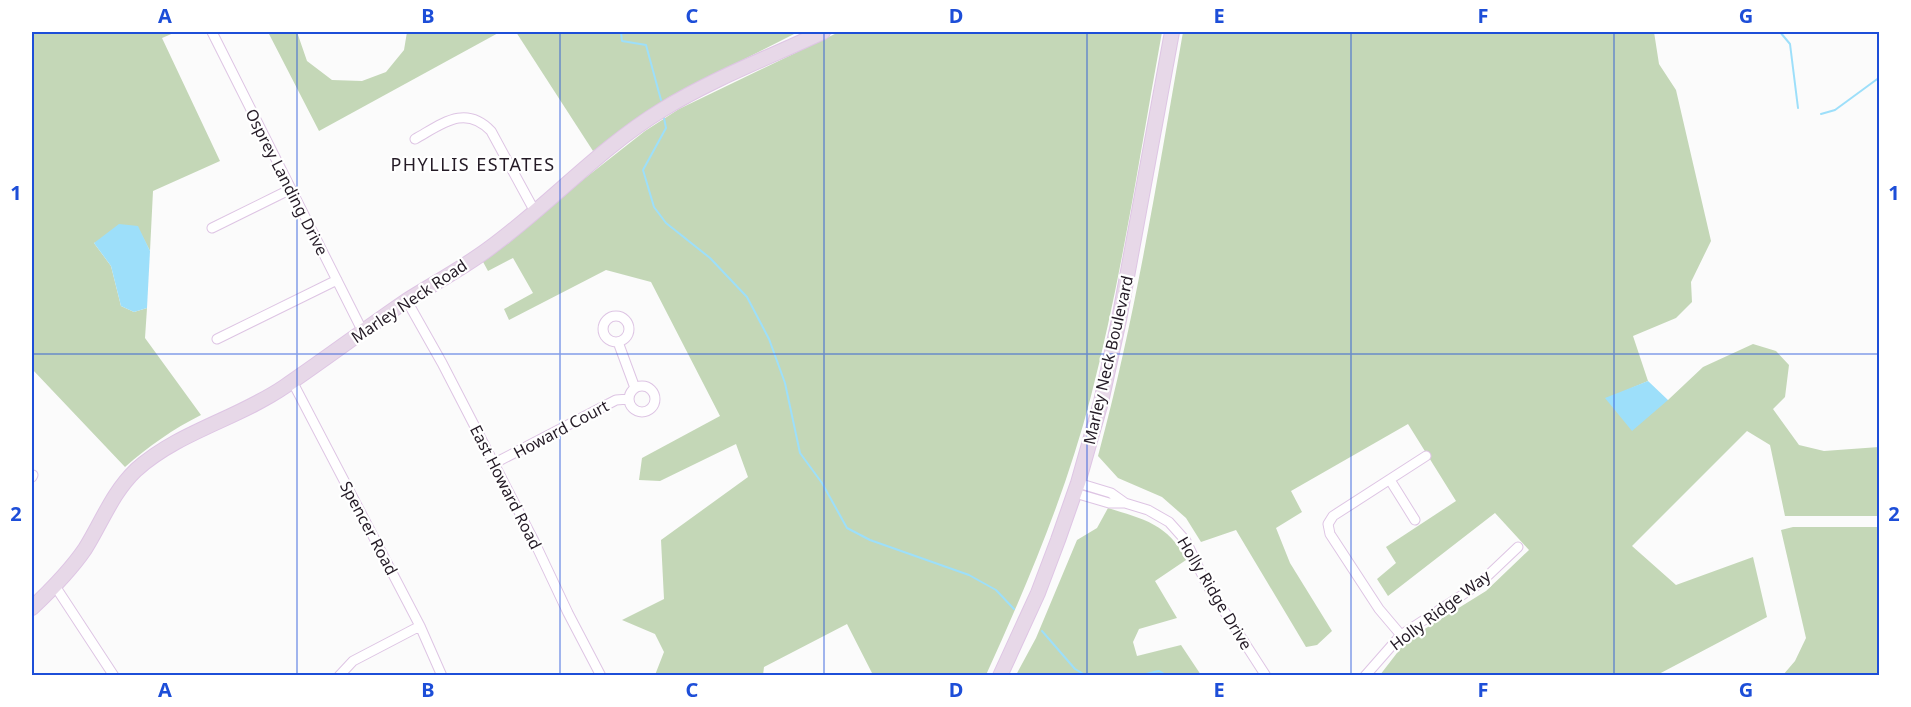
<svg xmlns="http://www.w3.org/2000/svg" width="1911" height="707" font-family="'Noto Sans',sans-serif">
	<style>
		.green { fill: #c4d7b7 }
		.water { fill: #9ddffa }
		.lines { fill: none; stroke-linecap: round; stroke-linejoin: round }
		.stream { stroke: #9ddffa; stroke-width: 2 }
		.street-casing { stroke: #dec5e4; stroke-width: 11 }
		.secondary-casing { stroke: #dec5e4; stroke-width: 16 }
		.street { stroke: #fff; stroke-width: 9 }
		.secondary { stroke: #e7d8e8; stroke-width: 14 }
		.grid { fill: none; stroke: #1d4ed8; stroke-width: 1.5; stroke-opacity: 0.55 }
		.labels { text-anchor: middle; stroke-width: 4.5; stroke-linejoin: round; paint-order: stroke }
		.street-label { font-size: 16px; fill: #241b26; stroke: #fff }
		.neighbourhood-label { font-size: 18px; letter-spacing: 1.5px; fill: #241b26; stroke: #fff }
		.neatline { fill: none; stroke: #1d4ed8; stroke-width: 2 }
		.grid-label { font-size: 20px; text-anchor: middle; font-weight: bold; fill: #1d4ed8 }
	</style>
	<rect width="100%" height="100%" fill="#fbfbfb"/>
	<!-- green -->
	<path class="green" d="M 32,32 L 176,32 L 162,38 L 220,161 L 153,191 L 150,251 L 137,226 L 94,243 L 111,266 L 121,306 L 134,312 L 147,308 L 145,338 L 201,415 C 173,429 149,446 125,467 L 32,369 Z
		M 268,32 L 297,32 L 307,61 L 332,80 L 362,81 L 386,72 L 404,50 L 407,32 L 500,32 L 319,131 Z
		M 516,32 L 795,32 L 796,33 L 669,97 L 593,151 Z
		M 839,32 L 1162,32 C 1140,153 1122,276 1091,396 C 1066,493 1027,585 986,675 L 873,675 L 847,624 L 764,667 L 763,675 L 655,675 L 664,652 L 655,634 L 622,620 L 664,599 L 661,540 L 748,477 L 736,444 L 660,481 L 639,480 L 642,458 L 720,416 L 651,282 L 606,270 L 509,320 L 504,309 L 533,293 L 513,258 L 488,271 L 482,260 L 509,243 L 547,208 L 645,131 L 679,109 Z
		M 1183,32 L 1654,32 L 1659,64 L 1676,90 L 1711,241 L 1691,282 L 1692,302 L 1676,318 L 1633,336 L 1648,381 L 1606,399 L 1668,400 L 1703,367 L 1753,344 L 1776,351 L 1789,365 L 1785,397 L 1773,409 L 1799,445 L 1824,451 L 1879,447 L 1879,516 L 1785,516 L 1770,445 L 1747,431 L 1632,546 L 1676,585 L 1753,557 L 1767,617 L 1657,675 L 1380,675 L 1407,640 L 1486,591 L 1529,550 L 1495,513 L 1388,596 L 1377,579 L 1396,563 L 1386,547 L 1456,501 L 1408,424 L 1291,491 L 1302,512 L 1276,528 L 1290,563 L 1332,631 L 1317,645 L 1306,647 L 1236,530 L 1201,542 L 1186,518 L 1162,497 L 1118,478 L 1098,456 C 1136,316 1158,174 1183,32 Z
		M 1108,508 C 1143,519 1169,524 1186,560 L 1155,581 L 1177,618 L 1139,629 L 1133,642 L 1137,656 L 1181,645 L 1201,675 L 1016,675 L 1036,638 L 1077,540 L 1097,528 Z
		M 1793,527 L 1879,527 L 1879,675 L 1783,675 L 1795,661 L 1806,638 L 1781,530 Z"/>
	<!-- water -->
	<path class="water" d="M 119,224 L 138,226 L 150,251 L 147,308 L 134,312 L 121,306 L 111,266 L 94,243 Z
		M 1648,381 L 1668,400 L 1632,431 L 1605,398 Z"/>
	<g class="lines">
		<!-- stream -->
		<path class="stream" d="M 621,32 L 622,41 L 646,45 L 661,100
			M 1780,32 L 1790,44 L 1798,108
			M 1821,114 L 1835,110 L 1880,77
			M 664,118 L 666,128 L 643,170 L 654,207 L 666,223 L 710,258 L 747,297 L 769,339 L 785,383 L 800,453 L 822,483 L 847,528 L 870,540 L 969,575 L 996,590 L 1014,609
			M 1042,631 L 1075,669 L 1087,676
			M 1137,676 L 1159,671 L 1168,676"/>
		<defs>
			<path id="street" d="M 212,32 L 363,332
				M 415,139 C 442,124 465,104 491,131 L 534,210
				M 212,228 L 291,189
				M 407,301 L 442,363 L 534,541 L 568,613 L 601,676
				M603 329a13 13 0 1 1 26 0a13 13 0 1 1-26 0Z
				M 217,339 L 337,280
				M 618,342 L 635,388
				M 292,381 L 420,626 L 442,676
				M629 399a13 13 0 1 1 26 0a13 13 0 1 1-26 0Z
				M 493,464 L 616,400 L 629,399
				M 32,477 L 33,475
				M 1390,480 L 1415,520
				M 1078,483 L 1111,493 L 1125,503
				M 1075,493 L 1109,503 L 1125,503 L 1148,510 L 1169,522 L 1186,541 L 1206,583 L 1266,676
				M 55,586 L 114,676
				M 1401,635 L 1379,609 L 1330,534 L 1328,524 L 1333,516 L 1426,456
				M 339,676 L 353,661 L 420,626
				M 1365,676 L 1401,635 L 1479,584 L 1518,547"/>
			<path id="secondary" d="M 32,608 C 51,590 70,571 85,549 C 102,522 112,493 136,470 C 178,432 237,419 284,387 C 325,359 365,329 406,301 C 433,284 461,269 487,250 C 547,207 598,149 662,110 C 712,79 770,57 823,32
				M 1000,676 L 1038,593 L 1058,540 L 1078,483 L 1101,402 L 1119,320 L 1172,32"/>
		</defs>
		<!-- street casing -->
		<use href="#street" class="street-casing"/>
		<!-- secondary casing -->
		<use href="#secondary" class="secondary-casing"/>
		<!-- street -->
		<use href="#street" class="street"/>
		<!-- secondary -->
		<use href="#secondary" class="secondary"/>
	</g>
	<!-- grid -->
	<path class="grid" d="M 297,32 L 297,676M 560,32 L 560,676M 824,32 L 824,676M 1087,32 L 1087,676M 1351,32 L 1351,676M 1614,32 L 1614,676M 32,354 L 1880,354"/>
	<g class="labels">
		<!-- street labels -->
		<g class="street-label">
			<text transform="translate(287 182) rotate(63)" y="6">Osprey Landing Drive</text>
			<text transform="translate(409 301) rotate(-34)" y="6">Marley Neck Road</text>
			<text transform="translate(1108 360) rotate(-77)" y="6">Marley Neck Boulevard</text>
			<text transform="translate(561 429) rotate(-28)" y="6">Howard Court</text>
			<text transform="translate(506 487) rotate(63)" y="6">East Howard Road</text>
			<text transform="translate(369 528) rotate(62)" y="6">Spencer Road</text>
			<text transform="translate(1215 593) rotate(59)" y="6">Holly Ridge Drive</text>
			<text transform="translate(1440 610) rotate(-37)" y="6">Holly Ridge Way</text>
		</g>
		<!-- neighbourhood labels -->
		<g class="neighbourhood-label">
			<text x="473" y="171">PHYLLIS ESTATES</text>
		</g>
	</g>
	<!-- border -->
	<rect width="1911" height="707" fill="none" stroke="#ffffff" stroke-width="66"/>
	<rect x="33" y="33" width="1845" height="641" class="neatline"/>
	<g class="grid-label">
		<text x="165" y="23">A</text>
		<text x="428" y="23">B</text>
		<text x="692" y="23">C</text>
		<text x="956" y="23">D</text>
		<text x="1219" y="23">E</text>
		<text x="1483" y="23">F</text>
		<text x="1746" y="23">G</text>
		<text x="16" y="200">1</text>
		<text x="1894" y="200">1</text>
		<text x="16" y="521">2</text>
		<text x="1894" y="521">2</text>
		<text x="165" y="697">A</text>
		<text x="428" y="697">B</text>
		<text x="692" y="697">C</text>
		<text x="956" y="697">D</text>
		<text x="1219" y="697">E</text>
		<text x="1483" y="697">F</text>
		<text x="1746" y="697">G</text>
	</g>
</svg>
